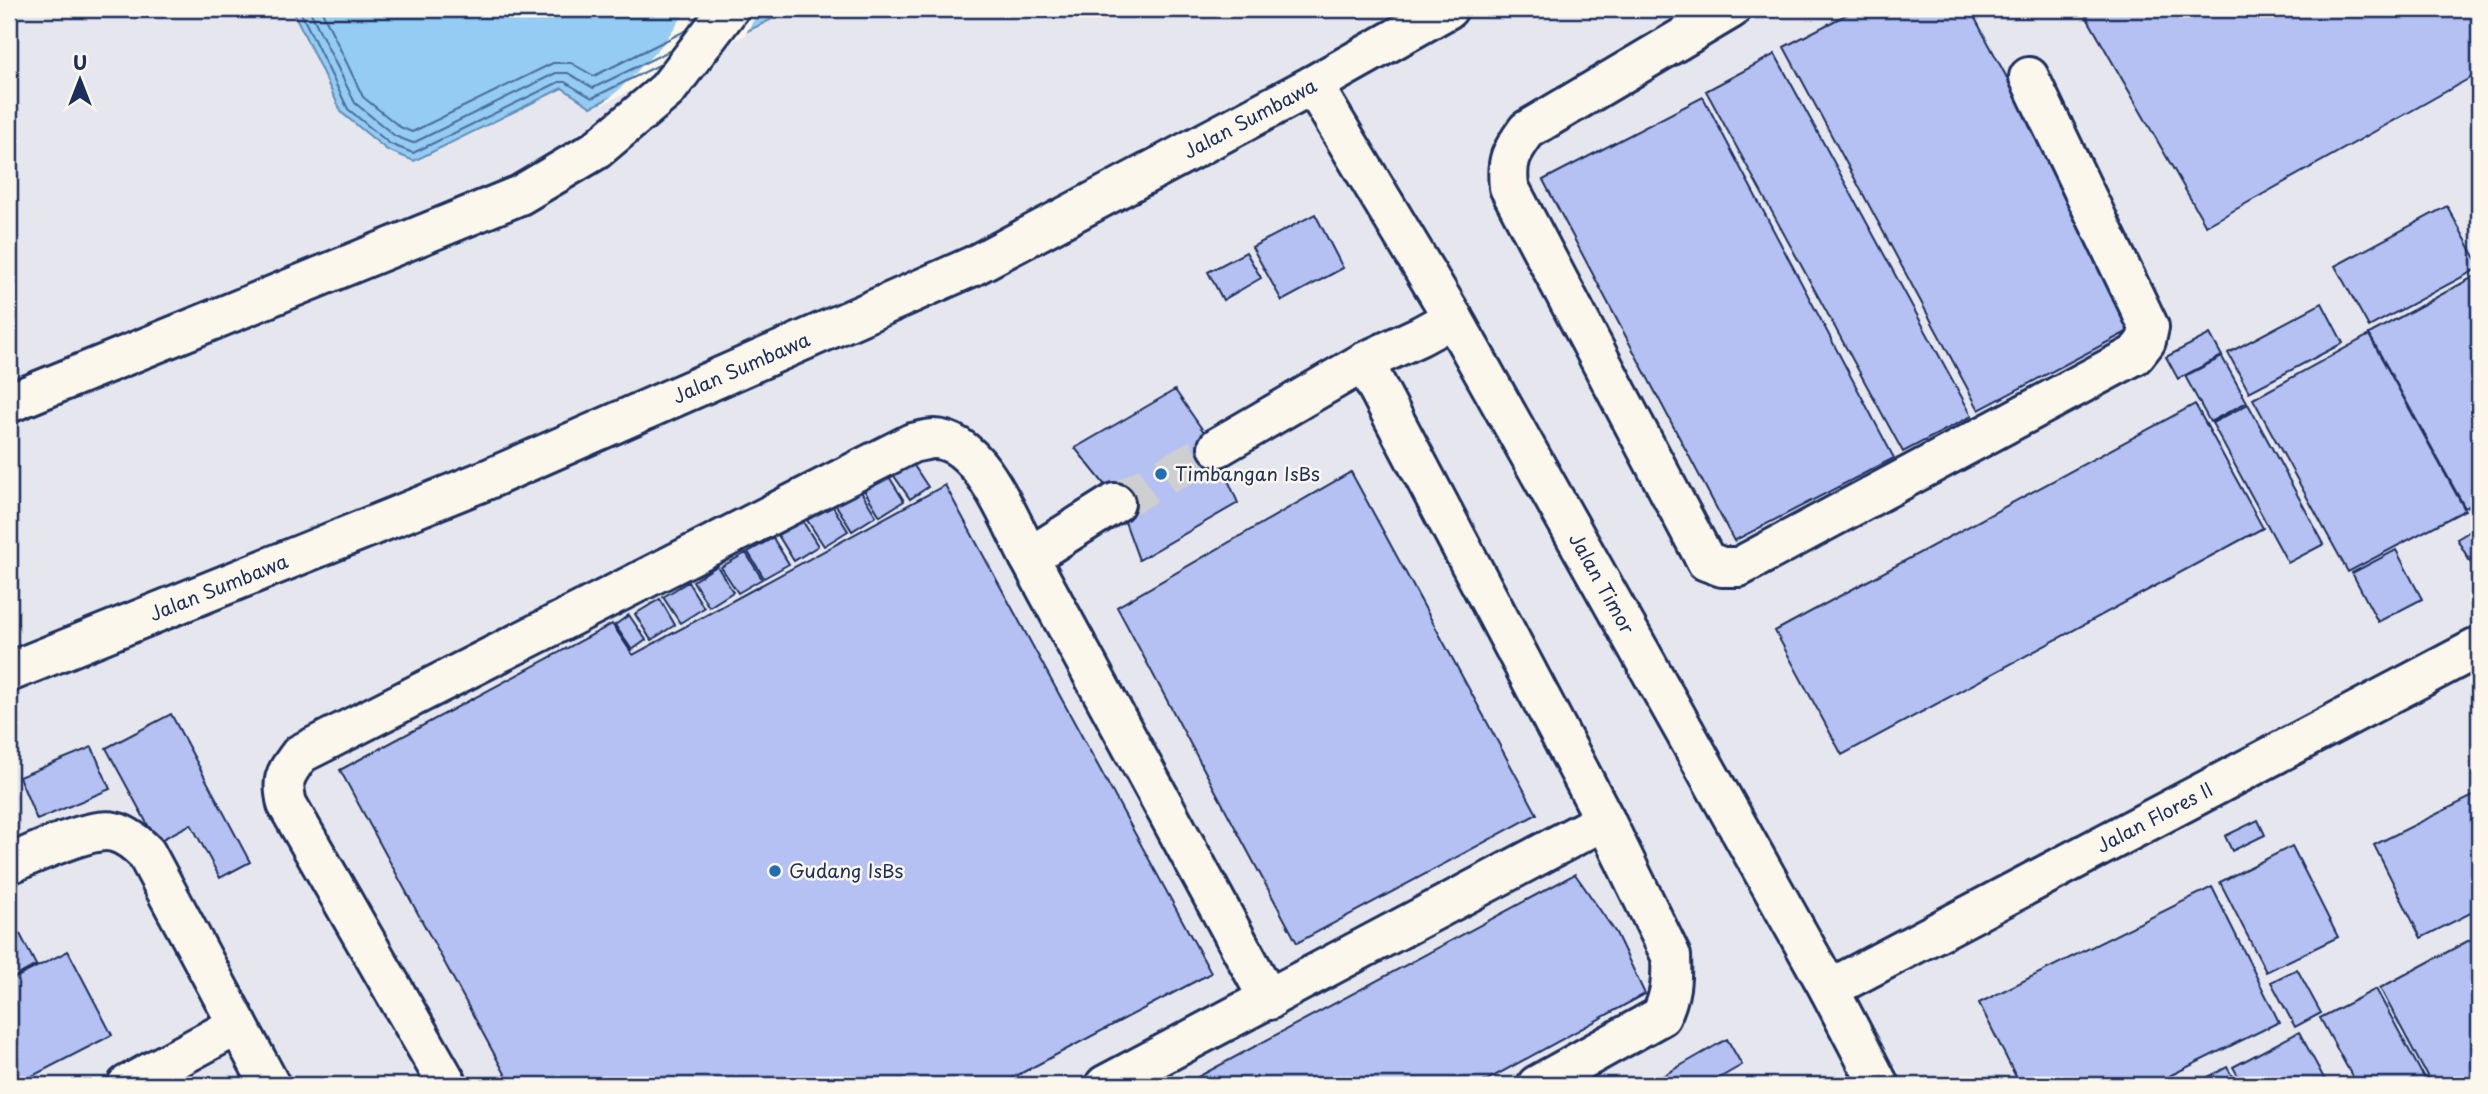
<svg xmlns="http://www.w3.org/2000/svg" width="2488" height="1094" font-family="'Playpen Sans',sans-serif">
	<style>
		.built { fill: #e6e7ee }
		.water { fill: #94ccf3; stroke: #648db7; stroke-width: 2 }
		.pier { fill: #fbf7ec }
		.lines { fill: none; stroke-linecap: round; stroke-linejoin: round }
		.shore { stroke: #4b6e9a; stroke-width: 2 }
		.building { fill: #b4c1f2; stroke: #1b2f5e; stroke-width: 2 }
		.minor-tunnel { stroke: #cecfd0; stroke-width: 38; stroke-dasharray: 38 19; stroke-linecap: butt }
		.minor-casing { stroke: #1b2f5e; stroke-width: 44 }
		.major-casing { stroke: #1b2f5e; stroke-width: 44 }
		.minor { stroke: #fbf7ec; stroke-width: 38 }
		.major { stroke: #fbf7ec; stroke-width: 38 }
		.poi-dot { fill: #1f6fb2; stroke: #fbf7ec; stroke-width: 2.5 }
		.labels { text-anchor: middle; stroke-width: 5; stroke-linejoin: round; paint-order: stroke }
		.street-label { font-size: 19px; fill: #1b2f5e; stroke: #fbf7ec }
		.poi-label { font-size: 19px; fill: #1b2f5e; stroke: #fbf7ec; text-anchor: start }
	</style>
	<rect width="100%" height="100%" fill="#fbf7ec"/>
	<filter id="ink" filterUnits="userSpaceOnUse"><feTurbulence type="fractalNoise" baseFrequency=".0143" numOctaves="2"/><feDisplacementMap in="SourceGraphic" scale="14" xChannelSelector="R" yChannelSelector="G"/><feConvolveMatrix kernelMatrix="1 2 1 2 8 2 1 2 1" color-interpolation-filters="sRGB"/></filter>
	<g filter="url(#ink)">
		<!-- built -->
		<path class="built" d="M 9,9 L 2479,9 L 2479,1085 L 9,1085 Z"/>
		<!-- water -->
		<path class="water" d="M 292,9 L 793,9 L 591,107 L 562,88 L 414,161 L 387,150 L 342,113 Z"/>
		<!-- pier -->
		<path class="pier" d="M 688,9 L 760,9 L 745,35 L 599,106 L 619,90 L 662,45 Z"/>
		<g class="lines">
			<!-- shore -->
			<path class="shore" d="M 299,9 L 348,109 L 390,144 L 413,153 L 559,82 L 565,82 L 592,98 L 659,65
				M 309,9 L 355,103 L 395,136 L 413,143 L 556,73 L 568,73 L 593,88 L 671,50
				M 321,9 L 363,97 L 400,127 L 412,132 L 553,63 L 571,63 L 594,76 L 685,31"/>
		</g>
		<!-- building -->
		<path class="building" d="M 1857,9 L 1970,9 L 2140,325 L 1979,410 L 1784,47 Z
			M 2082,9 L 2479,9 L 2479,73 L 2206,226 Z
			M 1775,54 L 1972,416 L 1903,452 L 1706,91 Z
			M 1703,97 L 1894,458 L 1734,541 L 1543,180 Z
			M 2447,206 L 2479,264 L 2479,268 L 2369,327 L 2335,266 Z
			M 1315,214 L 1343,268 L 1282,301 L 1252,247 Z
			M 1246,252 L 1261,278 L 1223,300 L 1208,272 Z
			M 2479,274 L 2479,500 L 2465,508 L 2369,334 Z
			M 2322,303 L 2343,343 L 2249,392 L 2228,353 Z
			M 2210,334 L 2222,356 L 2178,379 L 2166,357 Z
			M 2369,335 L 2465,510 L 2348,572 L 2253,399 Z
			M 2222,357 L 2247,402 L 2210,422 L 2185,376 Z
			M 1175,390 L 1213,445 L 1238,503 L 1139,560 L 1117,500 L 1075,448 Z
			M 2195,404 L 2263,528 L 1842,755 L 1775,631 Z
			M 2248,404 L 2324,544 L 2288,563 L 2212,423 Z
			M 911,461 L 928,487 L 910,499 L 892,473 Z
			M 1351,472 L 1537,814 L 1297,943 L 1117,607 Z
			M 888,475 L 904,501 L 880,516 L 864,490 Z
			M 945,485 L 1211,973 L 999,1085 L 511,1085 L 340,770 L 612,624 L 633,655 Z
			M 860,490 L 876,516 L 852,531 L 836,505 Z
			M 832,505 L 848,531 L 824,546 L 807,520 Z
			M 802,520 L 818,546 L 794,561 L 778,535 Z
			M 2479,526 L 2479,570 L 2476,572 L 2457,539 Z
			M 773,538 L 789,564 L 764,578 L 748,552 Z
			M 2396,550 L 2422,599 L 2378,622 L 2352,573 Z
			M 746,553 L 762,579 L 738,593 L 721,567 Z
			M 717,566 L 733,592 L 709,607 L 693,581 Z
			M 688,582 L 704,608 L 680,623 L 663,597 Z
			M 660,599 L 675,625 L 651,640 L 635,614 Z
			M 629,615 L 646,640 L 632,650 L 615,625 Z
			M 171,714 L 250,862 L 220,878 L 191,824 L 157,842 L 106,748 Z
			M 92,747 L 110,789 L 37,820 L 19,777 Z
			M 2479,793 L 2479,909 L 2421,938 L 2374,845 Z
			M 2258,820 L 2265,835 L 2232,851 L 2225,836 Z
			M 2292,846 L 2338,937 L 2266,972 L 2220,882 Z
			M 1575,874 L 1616,933 L 1645,994 L 1478,1085 L 1183,1085 Z
			M 2212,887 L 2279,1022 L 2151,1085 L 2020,1085 L 1979,1003 Z
			M 20,934 L 36,965 L 9,980 L 9,940 Z
			M 2479,935 L 2479,1075 L 2461,1085 L 2432,1085 L 2380,988 Z
			M 68,951 L 112,1035 L 15,1085 L 9,1074 L 9,981 Z
			M 2297,969 L 2321,1013 L 2295,1027 L 2271,982 Z
			M 2376,989 L 2428,1085 L 2357,1085 L 2320,1018 Z
			M 2299,1032 L 2325,1080 L 2315,1085 L 2243,1085 L 2233,1067 Z
			M 1727,1039 L 1742,1065 L 1707,1085 L 1664,1085 L 1659,1078 Z
			M 2227,1067 L 2237,1085 L 2193,1085 Z"/>
		<g class="lines">
			<!-- minor-tunnel -->
			<path class="minor-tunnel" d="M 1115,503 L 1218,447"/>
			<defs>
				<g id="minor">
					<path d="M 1731,9 L 1527,130 C 1511,152 1506,160 1509,187 L 1706,561 L 1722,567 L 1739,567 L 2135,355 L 2146,341 L 2149,327 L 2029,77"/>
					<path id="s1" d="M 1313,85 L 1453,318 L 1829,989 L 1879,1085"/>
					<path d="M 1364,362 L 1420,336 L 1453,318"/>
					<path d="M 1218,447 L 1364,362 L 1605,820 L 1671,956 C 1672,979 1671,995 1661,1016 L 1537,1085"/>
					<path d="M 1029,557 L 1269,1000"/>
					<path id="s2" d="M 9,672 L 486,480 L 973,266 L 1313,85 L 1448,9"/>
					<path d="M 9,864 C 32,855 91,826 114,832 C 127,835 137,844 146,853 L 270,1085"/>
					<path id="s3" d="M 1829,989 L 2479,647"/>
					<path d="M 127,1085 L 238,1025"/>
					<path d="M 448,1085 L 287,804 C 281,778 285,775 300,754 L 912,443 C 919,442 927,439 934,439 C 981,440 1010,522 1029,557 L 1115,503"/>
					<path d="M 1105,1085 L 1605,820"/>
				</g>
				<path id="major" d="M 9,403 L 520,195 L 596,150 L 667,90 L 729,9"/>
			</defs>
			<!-- minor casing -->
			<use href="#minor" class="minor-casing"/>
			<!-- major casing -->
			<use href="#major" class="major-casing"/>
			<!-- minor -->
			<use href="#minor" class="minor"/>
			<!-- major -->
			<use href="#major" class="major"/>
		</g>
	</g>
	<!-- markers -->
	<g class="poi-dot">
		<circle cx="1161" cy="474" r="7"/>
		<circle cx="775" cy="871" r="7"/>
	</g>
	<g class="labels">
		<!-- street labels -->
		<g class="street-label">
			<text dy="7" stroke="none"><textPath href="#s2" startOffset="1360">Jalan Sumbawa</textPath></text>
			<text dy="7" stroke="none"><textPath href="#s2" startOffset="793">Jalan Sumbawa</textPath></text>
			<text dy="7" stroke="none"><textPath href="#s1" startOffset="576">Jalan Timor</textPath></text>
			<text dy="7" stroke="none"><textPath href="#s2" startOffset="226">Jalan Sumbawa</textPath></text>
			<text dy="7" stroke="none"><textPath href="#s3" startOffset="368">Jalan Flores II</textPath></text>
		</g>
		<!-- poi labels -->
		<g class="poi-label">
			<text x="1175" y="481">Timbangan IsBs</text>
			<text x="789" y="878">Gudang IsBs</text>
		</g>
	</g>
	<!-- margin -->
	<rect width="2488" height="1094" fill="none" stroke="#fbf7ec" stroke-width="35"/>
	<rect x="18" y="18" width="2453" height="1059" fill="none" stroke="#1b2f5e" stroke-width="2.5" filter="url(#ink)"/>
	<!-- north arrow -->
	<g transform="translate(80 80)" stroke="#fbf7ec" stroke-width="5" paint-order="stroke">
	<path d="M0-5L12 26L0 18L-12 26Z" fill="#1b2f5e"/>
	<text y="-10" font-size="19" font-weight="bold" text-anchor="middle" fill="#1b2f5e">U</text>
	</g>
</svg>
